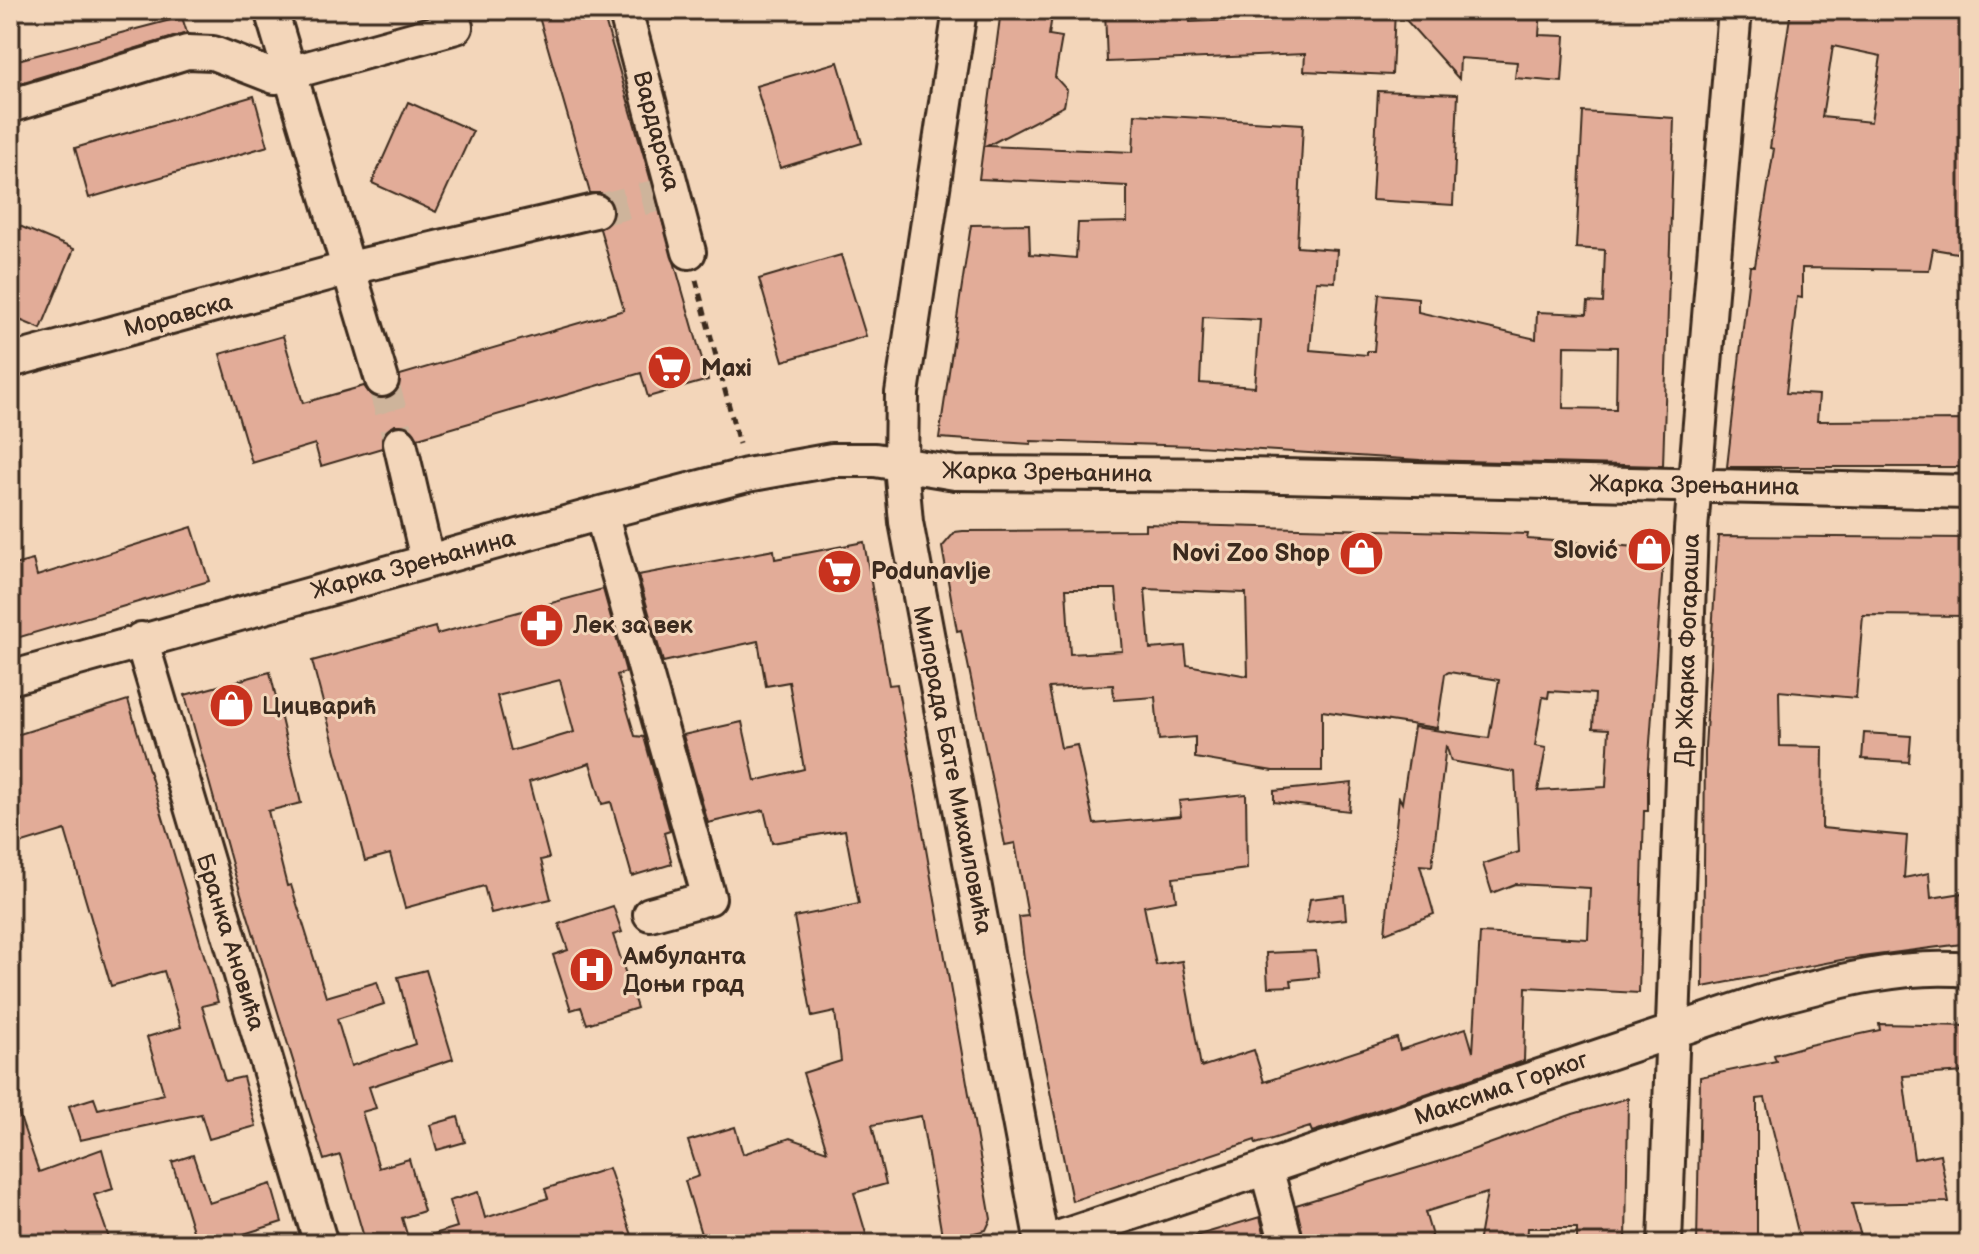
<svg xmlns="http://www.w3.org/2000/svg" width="1979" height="1254" font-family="'Balsamiq Sans',sans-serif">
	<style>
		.building { fill: #e2ac98; stroke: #3b2a1e; stroke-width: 2; fill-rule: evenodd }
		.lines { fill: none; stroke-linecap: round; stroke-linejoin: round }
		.minor-tunnel { stroke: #ceb49b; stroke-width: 32; stroke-dasharray: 32 16; stroke-linecap: butt }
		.minor-casing { stroke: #3b2a1e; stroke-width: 38 }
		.path { stroke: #3b2a1e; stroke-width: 5; stroke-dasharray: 8 6; stroke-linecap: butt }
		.minor { stroke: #f3d6ba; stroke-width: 32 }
		.labels { text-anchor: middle; stroke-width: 6; stroke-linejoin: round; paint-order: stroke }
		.street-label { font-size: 24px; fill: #3b2a1e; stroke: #f3d6ba }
		.poi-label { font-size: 24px; font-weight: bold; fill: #3b2a1e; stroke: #f3d6ba; text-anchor: start }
	</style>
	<rect width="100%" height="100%" fill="#f3d6ba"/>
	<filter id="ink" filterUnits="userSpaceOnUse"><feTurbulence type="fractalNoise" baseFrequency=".0125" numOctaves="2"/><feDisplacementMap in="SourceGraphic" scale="16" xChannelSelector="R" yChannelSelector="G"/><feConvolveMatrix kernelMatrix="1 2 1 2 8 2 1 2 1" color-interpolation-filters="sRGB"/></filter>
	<g filter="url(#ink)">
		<!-- building -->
		<path class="building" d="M 537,10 L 602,10 L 708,380 L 648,397 L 641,373 L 418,438 L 406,425 L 395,425 L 382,437 L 382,448 L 321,466 L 315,444 L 252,463 L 220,354 L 283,336 L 303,403 L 364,386 L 370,394 L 387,398 L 396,392 L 400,375 L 624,310 L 600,229 L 613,217 L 613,206 L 601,193 L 590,193 Z
			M 1001,10 L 1053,10 L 1049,35 L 1062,37 L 1055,77 L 1067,90 L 1064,106 L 987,146 L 1133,152 L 1135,114 L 1303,124 L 1297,247 L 1337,250 L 1335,282 L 1316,281 L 1310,350 L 1367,355 L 1367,351 L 1374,351 L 1379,294 L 1418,298 L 1418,312 L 1536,339 L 1537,312 L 1587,314 L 1588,302 L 1603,303 L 1605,250 L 1576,248 L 1583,112 L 1674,118 L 1663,466 L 1420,460 L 1196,446 L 1031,441 L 1031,444 L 939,438 L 971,225 L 1029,224 L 1030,254 L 1076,258 L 1078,223 L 1127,222 L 1127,186 L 979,179 ZM 1203,317 L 1260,320 L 1255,387 L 1200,383 ZM 1564,346 L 1617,347 L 1616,409 L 1563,408 Z
			M 1105,10 L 1189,10 L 1190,22 L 1306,17 L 1307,10 L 1395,10 L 1392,75 L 1304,71 L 1305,54 L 1107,62 Z
			M 1397,10 L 1541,10 L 1539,35 L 1565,36 L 1562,82 L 1515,78 L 1517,62 L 1460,58 L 1459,79 Z
			M 1791,10 L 1947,10 L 1969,15 L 1969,255 L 1933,249 L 1929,270 L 1802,268 L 1802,298 L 1797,297 L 1786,393 L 1819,395 L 1817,421 L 1969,420 L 1969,467 L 1727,467 L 1750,266 L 1755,266 L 1774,149 L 1770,148 ZM 1833,46 L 1881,56 L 1871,122 L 1822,117 Z
			M 182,17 L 187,33 L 10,86 L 10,62 Z
			M 838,62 L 862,143 L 780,168 L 756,86 Z
			M 1378,91 L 1458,94 L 1453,205 L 1372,200 Z
			M 254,96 L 268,146 L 89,198 L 75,148 Z
			M 408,102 L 473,131 L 436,212 L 372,183 Z
			M 10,222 L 74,249 L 41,329 L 10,316 Z
			M 841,255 L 866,336 L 783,361 L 759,279 Z
			M 1145,524 L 1528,534 L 1527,539 L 1664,549 L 1648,770 L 1648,811 L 1644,811 L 1639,993 L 1526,987 L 1524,1061 L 1312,1132 L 1310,1127 L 1256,1144 L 1255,1140 L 1072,1201 L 1025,967 L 1019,917 L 1028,916 L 1015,843 L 1005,845 L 961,630 L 957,631 L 942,547 L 955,532 L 963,531 L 1145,530 ZM 1066,589 L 1116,589 L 1122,651 L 1070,654 ZM 1145,589 L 1246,593 L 1248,676 L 1187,665 L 1185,646 L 1150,649 ZM 1449,672 L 1499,680 L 1489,738 L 1414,727 L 1402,803 L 1399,797 L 1385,933 L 1434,914 L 1420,865 L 1432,866 L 1446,745 L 1451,761 L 1515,772 L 1519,852 L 1483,864 L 1492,893 L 1515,884 L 1590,888 L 1588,939 L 1480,933 L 1473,1052 L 1466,1028 L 1400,1050 L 1397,1038 L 1264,1082 L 1254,1050 L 1201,1067 L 1182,961 L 1156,965 L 1144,906 L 1176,900 L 1173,878 L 1247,869 L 1246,794 L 1179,801 L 1181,816 L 1094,824 L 1077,745 L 1061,748 L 1049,688 L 1113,685 L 1114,700 L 1155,697 L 1159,740 L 1195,737 L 1195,758 L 1273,771 L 1322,771 L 1322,711 L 1437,728 L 1445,674 ZM 1549,691 L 1595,694 L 1593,728 L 1609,729 L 1606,787 L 1538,791 L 1546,748 L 1535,746 L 1543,697 L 1548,698 Z
			M 192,527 L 209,581 L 10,640 L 10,566 L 33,560 L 37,576 Z
			M 1718,536 L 1969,538 L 1969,616 L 1863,615 L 1856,698 L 1779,691 L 1780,746 L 1823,747 L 1822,828 L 1907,836 L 1904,878 L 1929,873 L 1931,898 L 1969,892 L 1969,943 L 1846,959 L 1703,987 L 1705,748 Z
			M 864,542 L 889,685 L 897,684 L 991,1219 L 986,1230 L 943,1241 L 921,1116 L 872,1125 L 886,1184 L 854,1193 L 869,1244 L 704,1244 L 685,1181 L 699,1176 L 688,1141 L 735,1127 L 743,1154 L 790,1138 L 827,1151 L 803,1073 L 841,1061 L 835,1012 L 812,1017 L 794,917 L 859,904 L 845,830 L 772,843 L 764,810 L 708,823 L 683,735 L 742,722 L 755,781 L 804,769 L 789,682 L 766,686 L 758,641 L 663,662 L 638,575 L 774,550 L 775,559 Z
			M 603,589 L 626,672 L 617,675 L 635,736 L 644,737 L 670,831 L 664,833 L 672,864 L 632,876 L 611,802 L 602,804 L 590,763 L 529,782 L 549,858 L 541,860 L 551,899 L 491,913 L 484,886 L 405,908 L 390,854 L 365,861 L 312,661 L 435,627 L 437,634 ZM 560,680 L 574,732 L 511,751 L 497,696 Z
			M 270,672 L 301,803 L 268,811 L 287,886 L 291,885 L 326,997 L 377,982 L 384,1004 L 337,1019 L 351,1066 L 415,1044 L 398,977 L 426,970 L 453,1059 L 369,1087 L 376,1108 L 362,1112 L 379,1168 L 409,1159 L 424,1211 L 402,1218 L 410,1244 L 366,1244 L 340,1155 L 324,1160 L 233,868 L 185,695 Z
			M 128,700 L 218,1002 L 202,1006 L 225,1081 L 243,1077 L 256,1126 L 209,1139 L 201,1114 L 80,1140 L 69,1106 L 94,1098 L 98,1109 L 164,1094 L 147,1037 L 181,1027 L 164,971 L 111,986 L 65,830 L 10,847 L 10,737 Z
			M 1864,733 L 1911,736 L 1909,762 L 1862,759 Z
			M 1352,783 L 1349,811 L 1274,802 L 1274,791 Z
			M 1344,895 L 1346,919 L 1306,923 L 1310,899 Z
			M 613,906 L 622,932 L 613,935 L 637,1008 L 587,1024 L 581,1007 L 571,1010 L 553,955 L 568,950 L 559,924 Z
			M 1316,951 L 1319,977 L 1291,980 L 1292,986 L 1268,987 L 1266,953 Z
			M 1879,1024 L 1969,1026 L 1966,1072 L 1903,1076 L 1914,1159 L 1940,1154 L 1949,1202 L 1852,1204 L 1863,1244 L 1801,1244 L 1765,1098 L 1757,1099 L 1757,1241 L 1697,1244 L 1700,1077 L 1776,1061 L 1774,1055 L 1809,1045 L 1880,1030 Z
			M 1628,1098 L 1626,1244 L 1577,1244 L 1577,1228 L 1528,1228 L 1527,1244 L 1478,1244 L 1487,1193 L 1425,1212 L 1432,1236 L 1407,1244 L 1305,1244 L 1296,1205 L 1447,1159 L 1573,1114 Z
			M 14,1100 L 39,1172 L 102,1149 L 113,1189 L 94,1195 L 111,1244 L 10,1244 L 10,1101 Z
			M 458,1117 L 465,1142 L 437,1150 L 430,1125 Z
			M 193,1155 L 209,1203 L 271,1184 L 282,1222 L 231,1238 L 233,1244 L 197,1244 L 172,1162 Z
			M 609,1168 L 635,1244 L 422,1244 L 421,1238 L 457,1227 L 449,1201 L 478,1192 L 485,1218 L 548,1198 L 545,1189 Z
			M 1260,1217 L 1267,1244 L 1193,1244 L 1192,1237 Z"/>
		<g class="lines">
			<!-- minor-tunnel -->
			<path class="minor-tunnel" d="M 595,211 L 655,196
				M 382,380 L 400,443"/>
			<defs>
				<path id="minor" d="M 271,10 L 382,380
					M 625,10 L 689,252
					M 960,10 L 902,393 L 901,465 L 906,522 L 1042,1243
					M 10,106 L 187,52 L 213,53 L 275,77 L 456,27
					M 10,361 L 346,269 L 595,211
					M 400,443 L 427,559
					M 601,513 L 709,898 L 650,914
					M 141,639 L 321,1244
					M 10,678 L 601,513 L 747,475 L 832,460 L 875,460 L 955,473 L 1244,475 L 1969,492
					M 1266,1168 L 1287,1244
					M 1040,1244 L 1760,1002 C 1827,984 1898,963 1969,970
					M 1665,1244 L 1691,529 L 1735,10"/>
			</defs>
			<!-- minor casing -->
			<use href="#minor" class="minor-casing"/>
			<!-- path -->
			<path class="path" d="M 696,280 L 739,444"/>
			<!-- minor -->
			<use href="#minor" class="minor"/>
		</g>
	</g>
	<!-- icons -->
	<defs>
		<symbol id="supermarket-disc" viewBox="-11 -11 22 22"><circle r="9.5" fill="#c8321e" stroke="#f3d6ba"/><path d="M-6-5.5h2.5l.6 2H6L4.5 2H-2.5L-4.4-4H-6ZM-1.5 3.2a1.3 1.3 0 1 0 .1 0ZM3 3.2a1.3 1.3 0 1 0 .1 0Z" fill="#fff"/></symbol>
		<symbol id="shop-disc" viewBox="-11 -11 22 22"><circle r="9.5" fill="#c8321e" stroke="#f3d6ba"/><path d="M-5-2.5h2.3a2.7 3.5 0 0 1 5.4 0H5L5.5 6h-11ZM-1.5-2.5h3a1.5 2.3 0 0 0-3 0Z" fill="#fff"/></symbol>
		<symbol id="pharmacy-disc" viewBox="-11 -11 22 22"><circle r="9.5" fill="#c8321e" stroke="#f3d6ba"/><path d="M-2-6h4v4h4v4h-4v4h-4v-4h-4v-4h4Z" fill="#fff"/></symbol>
		<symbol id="hospital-disc" viewBox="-11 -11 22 22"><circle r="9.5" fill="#c8321e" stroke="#f3d6ba"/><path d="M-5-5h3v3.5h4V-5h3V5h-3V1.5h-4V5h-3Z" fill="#fff"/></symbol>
	</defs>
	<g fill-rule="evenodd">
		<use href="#supermarket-disc" x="644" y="342" width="51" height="51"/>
		<use href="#shop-disc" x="1624" y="524" width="51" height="51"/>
		<use href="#shop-disc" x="1336" y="528" width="51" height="51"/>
		<use href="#supermarket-disc" x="814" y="546" width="51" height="51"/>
		<use href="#pharmacy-disc" x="516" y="600" width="51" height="51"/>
		<use href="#shop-disc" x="206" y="680" width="51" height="51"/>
		<use href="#hospital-disc" x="566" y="944" width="51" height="51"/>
	</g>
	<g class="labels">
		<!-- street labels -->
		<g class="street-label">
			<text transform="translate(657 131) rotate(75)" y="8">Вардарска</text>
			<text transform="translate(178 315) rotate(-15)" y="8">Моравска</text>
			<text transform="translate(1047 472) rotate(1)" y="8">Жарка Зрењанина</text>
			<text transform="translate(1694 485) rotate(1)" y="8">Жарка Зрењанина</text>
			<text transform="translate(413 564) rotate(-15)" y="8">Жарка Зрењанина</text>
			<text transform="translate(1687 650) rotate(-88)" y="8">Др Жарка Фогараша</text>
			<text transform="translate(953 770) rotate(79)" y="8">Милорада Бате Михаиловића</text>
			<text transform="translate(231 942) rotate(73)" y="8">Бранка Ановића</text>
			<text transform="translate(1501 1088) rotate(-19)" y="8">Максима Горког</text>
		</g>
		<!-- poi labels -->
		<g class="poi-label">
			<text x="701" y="376">Maxi</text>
			<text x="1618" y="558" text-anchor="end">Slović</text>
			<text x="1330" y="561" text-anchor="end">Novi Zoo Shop</text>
			<text x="871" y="579">Podunavlje</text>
			<text x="573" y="633">Лек за век</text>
			<text x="262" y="714">Цицварић</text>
			<text x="623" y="964">Амбуланта<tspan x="623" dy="28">Доњи град</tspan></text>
		</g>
	</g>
	<!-- margin -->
	<rect width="1979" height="1254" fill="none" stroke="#f3d6ba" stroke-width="40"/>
	<rect x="20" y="20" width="1939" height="1214" fill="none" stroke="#3b2a1e" stroke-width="3" filter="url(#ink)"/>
</svg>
